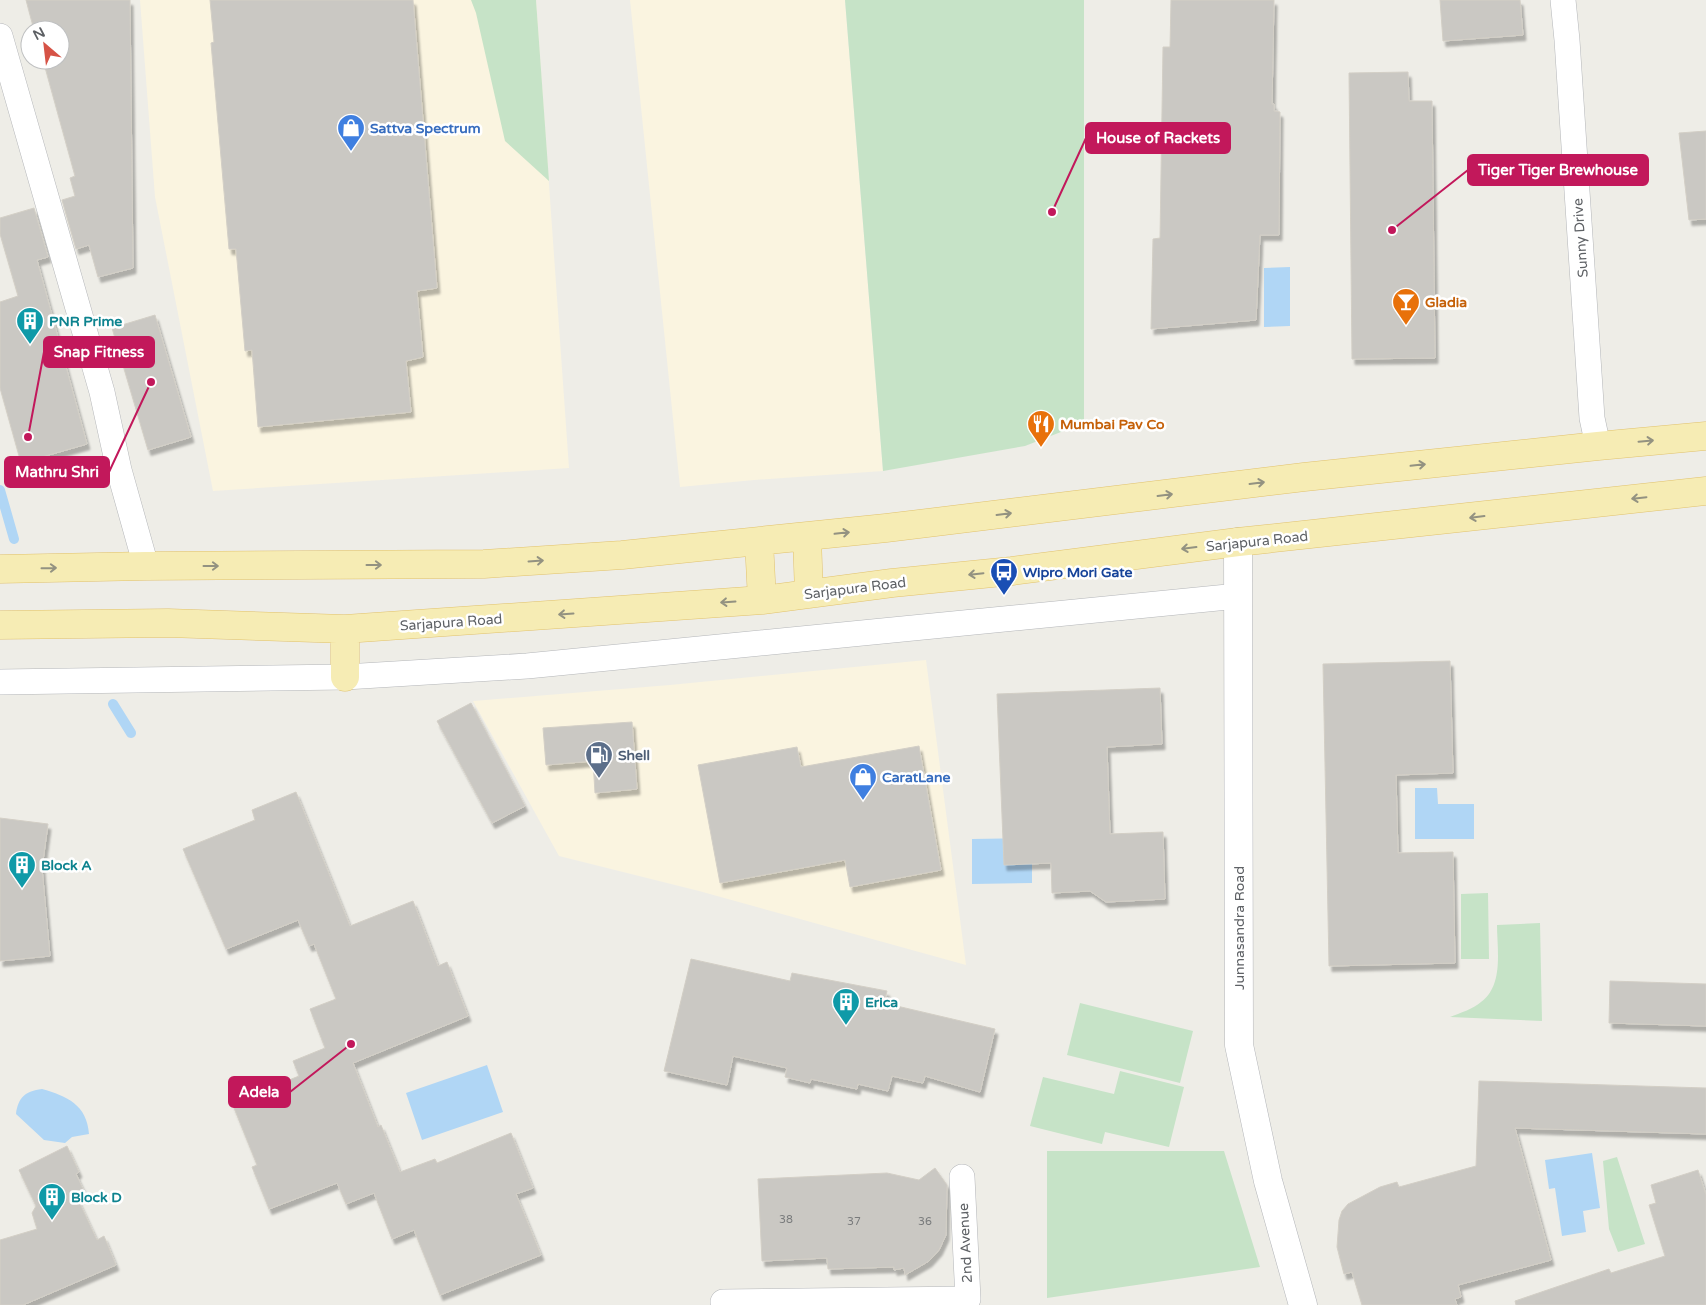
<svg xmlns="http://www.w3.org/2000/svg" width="1706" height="1305" font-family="'Varela Round',sans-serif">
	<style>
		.commercial { fill: #faf4e0 }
		.green { fill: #c6e3c7 }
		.water { fill: #b0d6f5 }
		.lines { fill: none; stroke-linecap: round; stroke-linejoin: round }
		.stream { stroke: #b0d6f5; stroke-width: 10 }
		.building { fill: #cac8c3; stroke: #d3cfc6; filter: url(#shadow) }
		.street-casing { stroke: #b4b6b9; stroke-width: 26 }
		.secondary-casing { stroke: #b3b5b9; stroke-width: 29 }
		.primary-casing { stroke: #e1c26d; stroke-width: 29 }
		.street { stroke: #fff; stroke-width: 25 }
		.secondary { stroke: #fff; stroke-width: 28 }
		.primary { stroke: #f6ecb4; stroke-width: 28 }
		.oneway { stroke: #939281 }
		.labels { text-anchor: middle; stroke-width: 5; stroke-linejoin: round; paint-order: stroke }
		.number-label { font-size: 11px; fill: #797b7c }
		.shop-label { font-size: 14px; font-weight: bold; fill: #366cbe; stroke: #fff; text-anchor: start }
		.street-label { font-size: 14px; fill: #5e6165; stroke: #fff }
		.food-label { font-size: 14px; font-weight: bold; fill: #c56008; stroke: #fff; text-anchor: start }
		.culture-label { font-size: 14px; font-weight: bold; fill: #0d838f; stroke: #fff; text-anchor: start }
		.transit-label { font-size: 14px; font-weight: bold; fill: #164399; stroke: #fff; text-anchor: start }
		.service-label { font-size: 14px; font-weight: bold; fill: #4e5e75; stroke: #fff; text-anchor: start }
		.leader { fill: none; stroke: #c2185b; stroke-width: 2 }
		.callout-dot { fill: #c2185b; stroke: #fff; stroke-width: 2 }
		.callout { fill: #c2185b; stroke: #c2185b; stroke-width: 2 }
		.callout-label { font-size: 15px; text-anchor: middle; font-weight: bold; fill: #fff }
	</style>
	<defs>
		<filter id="shadow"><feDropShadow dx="3" dy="5.5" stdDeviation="1" flood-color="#0004"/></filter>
	</defs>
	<rect width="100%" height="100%" fill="#eeede7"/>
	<!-- commercial -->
	<path class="commercial" d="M 140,0 L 536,0 L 569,468 L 213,491 L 155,197 Z
		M 630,0 L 845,0 L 883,471 L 754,480 L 680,487 Z
		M 926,660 L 966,965 L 699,891 L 559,856 L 473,701 L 670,685 Z"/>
	<!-- green -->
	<path class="green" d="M 471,0 L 536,0 L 549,181 L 505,141 L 476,13 Z
		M 845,0 L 1084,0 L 1084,423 L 1025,446 L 883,471 Z
		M 1488,893 L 1489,959 L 1461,959 L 1461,894 Z
		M 1540,923 L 1542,1021 L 1450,1017 C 1460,1013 1473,1009 1481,1002 C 1504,985 1497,950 1497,925 Z
		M 1080,1003 L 1193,1031 L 1180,1083 L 1067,1055 Z
		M 1120,1071 L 1184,1087 L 1169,1147 L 1105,1132 L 1102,1144 L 1030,1126 L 1043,1077 L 1114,1094 Z
		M 1047,1151 L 1224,1151 L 1260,1267 L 1047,1298 Z
		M 1617,1157 L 1645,1244 L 1618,1252 L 1609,1229 L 1603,1161 Z"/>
	<!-- water -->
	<path class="water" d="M 1290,267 L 1290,326 L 1264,327 L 1264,268 Z
		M 1415,788 L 1437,788 L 1438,804 L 1474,804 L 1474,839 L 1415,839 Z
		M 1032,838 L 1032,883 L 972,884 L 972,839 Z
		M 487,1065 L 503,1112 L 422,1140 L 406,1093 Z
		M 42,1089 C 67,1096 87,1105 89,1134 L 72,1137 L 65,1143 L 44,1140 L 16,1114 C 18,1098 25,1091 42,1089 Z
		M 1592,1153 L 1600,1208 L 1583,1211 L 1586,1232 L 1562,1236 L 1555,1188 L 1549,1189 L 1545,1160 Z"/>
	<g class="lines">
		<!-- stream -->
		<path class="stream" d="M 0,490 L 14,539
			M 113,704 L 131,733"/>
	</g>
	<!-- building -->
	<path class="building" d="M 26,0 L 130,0 L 133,268 L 98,277 L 89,245 L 76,249 L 62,200 L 75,196 L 70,178 L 75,176 L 43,60 L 60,60 L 60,30 L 34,30 Z
		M 210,0 L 413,0 L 437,288 L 417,291 L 423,357 L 406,361 L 411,412 L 258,427 L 252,350 L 245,351 L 236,249 L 229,249 L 211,43 L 214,42 Z
		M 1171,0 L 1274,0 L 1272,104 L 1274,104 L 1274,111 L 1280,112 L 1279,235 L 1260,235 L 1256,320 L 1151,329 L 1153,239 L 1160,238 L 1163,47 L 1170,47 Z
		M 1440,0 L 1520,0 L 1523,35 L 1443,41 Z
		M 1408,72 L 1409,101 L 1432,101 L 1435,358 L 1352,359 L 1349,73 Z
		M 1706,131 L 1706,219 L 1689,220 L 1679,133 Z
		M 34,208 L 48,257 L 37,260 L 87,444 L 21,463 L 0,388 L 0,302 L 18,296 L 0,234 L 0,218 Z
		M 155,315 L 191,437 L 148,450 L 112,328 Z
		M 1450,661 L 1453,773 L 1396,775 L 1398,853 L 1453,852 L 1455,963 L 1329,966 L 1323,664 Z
		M 1160,688 L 1162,744 L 1107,747 L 1110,834 L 1163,832 L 1165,899 L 1106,902 L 1090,891 L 1052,893 L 1051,863 L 1004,865 L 997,694 Z
		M 471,703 L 525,806 L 492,823 L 437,721 Z
		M 632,722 L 637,789 L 595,793 L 593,761 L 546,765 L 543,728 Z
		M 919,746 L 941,870 L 850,887 L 845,860 L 720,883 L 698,765 L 797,747 L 801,767 Z
		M 296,792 L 350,926 L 413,901 L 438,966 L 447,962 L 468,1016 L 353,1063 L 378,1127 L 381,1125 L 400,1172 L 435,1159 L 437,1163 L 511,1133 L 533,1188 L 516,1194 L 541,1255 L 440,1295 L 414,1230 L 392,1239 L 374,1193 L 346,1204 L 337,1183 L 269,1209 L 252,1167 L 257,1165 L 232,1103 L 299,1076 L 293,1061 L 325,1048 L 310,1009 L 336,999 L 314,944 L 309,946 L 298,920 L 226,949 L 183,849 L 255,820 L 252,810 Z
		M 0,818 L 48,824 L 42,868 L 50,956 L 0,961 Z
		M 691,959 L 790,981 L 792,973 L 887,991 L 884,1003 L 995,1029 L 980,1092 L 925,1076 L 923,1083 L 892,1076 L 888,1091 L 858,1084 L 857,1089 L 811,1079 L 810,1083 L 785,1077 L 787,1068 L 733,1056 L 727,1085 L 664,1071 Z
		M 1610,981 L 1706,984 L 1706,1026 L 1609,1023 Z
		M 1479,1081 L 1706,1088 L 1706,1134 L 1515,1128 L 1551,1260 L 1458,1285 L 1461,1297 L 1455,1299 L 1457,1305 L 1362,1305 L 1352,1272 L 1344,1274 L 1337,1247 L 1339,1220 L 1342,1211 L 1348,1204 L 1380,1187 L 1397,1182 L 1399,1187 L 1476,1166 Z
		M 67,1146 L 79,1172 L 76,1174 L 83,1189 L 75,1193 L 97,1240 L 104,1236 L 116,1265 L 23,1305 L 0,1305 L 0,1240 L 37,1229 L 32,1213 L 36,1206 L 19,1170 Z
		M 935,1168 L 947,1185 L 946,1235 L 939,1250 L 929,1261 L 905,1275 L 904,1268 L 894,1270 L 894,1267 L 828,1269 L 827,1258 L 762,1261 L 758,1179 L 887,1173 L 919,1180 Z
		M 1698,1170 L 1706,1195 L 1706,1305 L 1516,1305 L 1515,1301 L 1609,1269 L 1611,1273 L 1665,1256 L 1649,1205 L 1656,1203 L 1651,1185 Z"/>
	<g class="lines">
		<defs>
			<path id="street" d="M 1563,0 L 1567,40 L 1592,418 L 1598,446
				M 0,36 L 102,392 L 119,470 L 146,566
				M 0,682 L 345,677 L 527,666 L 1238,596
				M 723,1302 L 968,1299 L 962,1177"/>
			<path id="secondary" d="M 1238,542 L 1239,1045 L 1268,1181 L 1303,1305"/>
			<path id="primary" d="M 807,537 L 809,594
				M 759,541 L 762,600
				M 0,569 L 146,566 L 484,564 L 622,555 L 886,528 L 1304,477 L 1598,446 L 1706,436
				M 0,625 L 168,623 L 345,629 L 762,600 L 892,583 L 1012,571 L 1238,542 L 1706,491
				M 345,629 L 345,677"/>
		</defs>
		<!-- street casing -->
		<use href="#street" class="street-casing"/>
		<!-- secondary casing -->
		<use href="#secondary" class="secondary-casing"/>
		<!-- primary casing -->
		<use href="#primary" class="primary-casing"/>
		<!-- street -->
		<use href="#street" class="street"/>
		<!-- secondary -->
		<use href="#secondary" class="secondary"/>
		<!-- primary -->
		<use href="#primary" class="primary"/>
	</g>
	<!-- one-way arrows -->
	<defs><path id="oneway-shaft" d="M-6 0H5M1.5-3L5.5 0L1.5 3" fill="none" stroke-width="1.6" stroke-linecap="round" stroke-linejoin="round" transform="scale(1.25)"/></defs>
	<g class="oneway">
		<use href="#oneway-shaft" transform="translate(1646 441) rotate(-5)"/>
		<use href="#oneway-shaft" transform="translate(1418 465) rotate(-6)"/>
		<use href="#oneway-shaft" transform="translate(1257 483) rotate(-7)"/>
		<use href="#oneway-shaft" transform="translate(1165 495) rotate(-7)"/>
		<use href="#oneway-shaft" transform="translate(1639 498) rotate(174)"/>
		<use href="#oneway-shaft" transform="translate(1004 514) rotate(-7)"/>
		<use href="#oneway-shaft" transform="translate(1477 517) rotate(173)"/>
		<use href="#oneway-shaft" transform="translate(842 533) rotate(-6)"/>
		<use href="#oneway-shaft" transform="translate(1189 548) rotate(173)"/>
		<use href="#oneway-shaft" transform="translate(536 561) rotate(-4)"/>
		<use href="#oneway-shaft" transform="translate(374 565)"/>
		<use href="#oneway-shaft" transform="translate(211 566)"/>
		<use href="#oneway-shaft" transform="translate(49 568) rotate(-1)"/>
		<use href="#oneway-shaft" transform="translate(976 574) rotate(174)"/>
		<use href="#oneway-shaft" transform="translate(728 602) rotate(176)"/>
		<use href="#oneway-shaft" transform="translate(566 614) rotate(176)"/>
	</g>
	<!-- icons -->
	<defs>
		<symbol id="shop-pin" viewBox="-11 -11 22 30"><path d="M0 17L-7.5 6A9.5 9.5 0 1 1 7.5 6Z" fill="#3f7fe0" stroke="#fff"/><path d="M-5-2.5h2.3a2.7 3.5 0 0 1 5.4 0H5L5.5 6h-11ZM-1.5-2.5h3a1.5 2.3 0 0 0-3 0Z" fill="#fff"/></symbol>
		<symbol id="bar-pin" viewBox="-11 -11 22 30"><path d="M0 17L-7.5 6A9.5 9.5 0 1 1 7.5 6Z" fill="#e8710a" stroke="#fff"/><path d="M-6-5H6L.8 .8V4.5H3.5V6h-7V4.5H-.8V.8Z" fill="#fff"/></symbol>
		<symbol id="building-pin" viewBox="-11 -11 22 30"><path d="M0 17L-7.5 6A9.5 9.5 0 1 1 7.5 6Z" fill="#0f9aa8" stroke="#fff"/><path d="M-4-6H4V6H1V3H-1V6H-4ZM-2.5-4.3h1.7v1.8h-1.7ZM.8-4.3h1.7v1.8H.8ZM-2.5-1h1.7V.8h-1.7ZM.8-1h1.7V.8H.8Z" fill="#fff"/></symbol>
		<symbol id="restaurant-pin" viewBox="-11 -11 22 30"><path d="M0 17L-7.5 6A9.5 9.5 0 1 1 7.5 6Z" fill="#e8710a" stroke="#fff"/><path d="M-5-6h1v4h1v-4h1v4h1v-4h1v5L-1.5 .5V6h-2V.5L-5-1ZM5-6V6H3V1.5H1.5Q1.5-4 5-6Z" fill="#fff"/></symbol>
		<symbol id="bus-pin" viewBox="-11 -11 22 30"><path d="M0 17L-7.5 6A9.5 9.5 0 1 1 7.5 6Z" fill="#1a4fb4" stroke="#fff"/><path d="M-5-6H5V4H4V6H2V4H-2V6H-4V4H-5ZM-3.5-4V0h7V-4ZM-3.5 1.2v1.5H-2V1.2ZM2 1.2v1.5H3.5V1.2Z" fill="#fff"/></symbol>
		<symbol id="fuel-pin" viewBox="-11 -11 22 30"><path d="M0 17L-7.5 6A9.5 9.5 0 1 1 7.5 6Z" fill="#5c6f8a" stroke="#fff"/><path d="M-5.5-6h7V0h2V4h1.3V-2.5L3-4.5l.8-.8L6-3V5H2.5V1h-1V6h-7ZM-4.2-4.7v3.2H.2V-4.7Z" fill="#fff"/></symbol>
	</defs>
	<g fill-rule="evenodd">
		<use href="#shop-pin" x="335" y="112" width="32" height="43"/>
		<use href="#bar-pin" x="1390" y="286" width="32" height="43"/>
		<use href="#building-pin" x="14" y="305" width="32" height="43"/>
		<use href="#restaurant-pin" x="1025" y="408" width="32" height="43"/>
		<use href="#bus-pin" x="988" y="556" width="32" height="43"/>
		<use href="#fuel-pin" x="583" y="739" width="32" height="43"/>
		<use href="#shop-pin" x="847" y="761" width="32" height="43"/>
		<use href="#building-pin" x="6" y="849" width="32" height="43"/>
		<use href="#building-pin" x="830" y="986" width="32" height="43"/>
		<use href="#building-pin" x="36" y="1181" width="32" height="43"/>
	</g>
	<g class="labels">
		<!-- number labels -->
		<g class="number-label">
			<text x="786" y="1223">38</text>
			<text x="854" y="1225">37</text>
			<text x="925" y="1225">36</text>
		</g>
		<!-- shop labels -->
		<g class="shop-label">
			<text x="370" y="133">Sattva Spectrum</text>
			<text x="882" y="782">CaratLane</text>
		</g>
		<!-- street labels -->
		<g class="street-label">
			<text transform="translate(1580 238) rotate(-94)" y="5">Sunny Drive</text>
			<text transform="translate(1257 541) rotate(-6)" y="5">Sarjapura Road</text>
			<text transform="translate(855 588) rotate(-7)" y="5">Sarjapura Road</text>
			<text transform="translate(451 622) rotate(-4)" y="5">Sarjapura Road</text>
			<text transform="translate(1239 928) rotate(-90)" y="5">Junnasandra Road</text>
			<text transform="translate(965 1243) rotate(-93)" y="5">2nd Avenue</text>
		</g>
		<!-- food labels -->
		<g class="food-label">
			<text x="1425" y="307">Gladia</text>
			<text x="1060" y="429">Mumbai Pav Co</text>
		</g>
		<!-- culture labels -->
		<g class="culture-label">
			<text x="49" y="326">PNR Prime</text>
			<text x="41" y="870">Block A</text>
			<text x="865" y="1007">Erica</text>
			<text x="71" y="1202">Block D</text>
		</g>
		<!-- transit labels -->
		<g class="transit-label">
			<text x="1023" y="577">Wipro Mori Gate</text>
		</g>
		<!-- service labels -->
		<g class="service-label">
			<text x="618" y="760">Shell</text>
		</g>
	</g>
	<!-- callouts -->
	<path class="leader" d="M1052 212L1086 138M1392 230L1468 170M28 437L44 352M151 382L109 472M351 1044L290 1092"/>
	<g class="callout-dot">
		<circle cx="1052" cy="212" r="5"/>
		<circle cx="1392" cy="230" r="5"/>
		<circle cx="28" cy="437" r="5"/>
		<circle cx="151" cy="382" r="5"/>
		<circle cx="351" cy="1044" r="5"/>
	</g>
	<g class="callout">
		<rect x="1086" y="123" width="144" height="30" rx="5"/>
		<rect x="1468" y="155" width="180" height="30" rx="5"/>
		<rect x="44" y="337" width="110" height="30" rx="5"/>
		<rect x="5" y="457" width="104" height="30" rx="5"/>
		<rect x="229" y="1077" width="61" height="30" rx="5"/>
	</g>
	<g class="callout-label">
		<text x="1158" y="143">House of Rackets</text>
		<text x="1558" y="175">Tiger Tiger Brewhouse</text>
		<text x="99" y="357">Snap Fitness</text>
		<text x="57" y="477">Mathru Shri</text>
		<text x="259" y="1097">Adela</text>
	</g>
	<!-- north arrow -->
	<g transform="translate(45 45) rotate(332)"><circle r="24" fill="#ffffff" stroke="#bfc0c1"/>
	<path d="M0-4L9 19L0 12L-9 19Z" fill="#d65346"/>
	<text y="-8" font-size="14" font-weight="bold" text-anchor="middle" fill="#5e6165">N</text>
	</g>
</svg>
